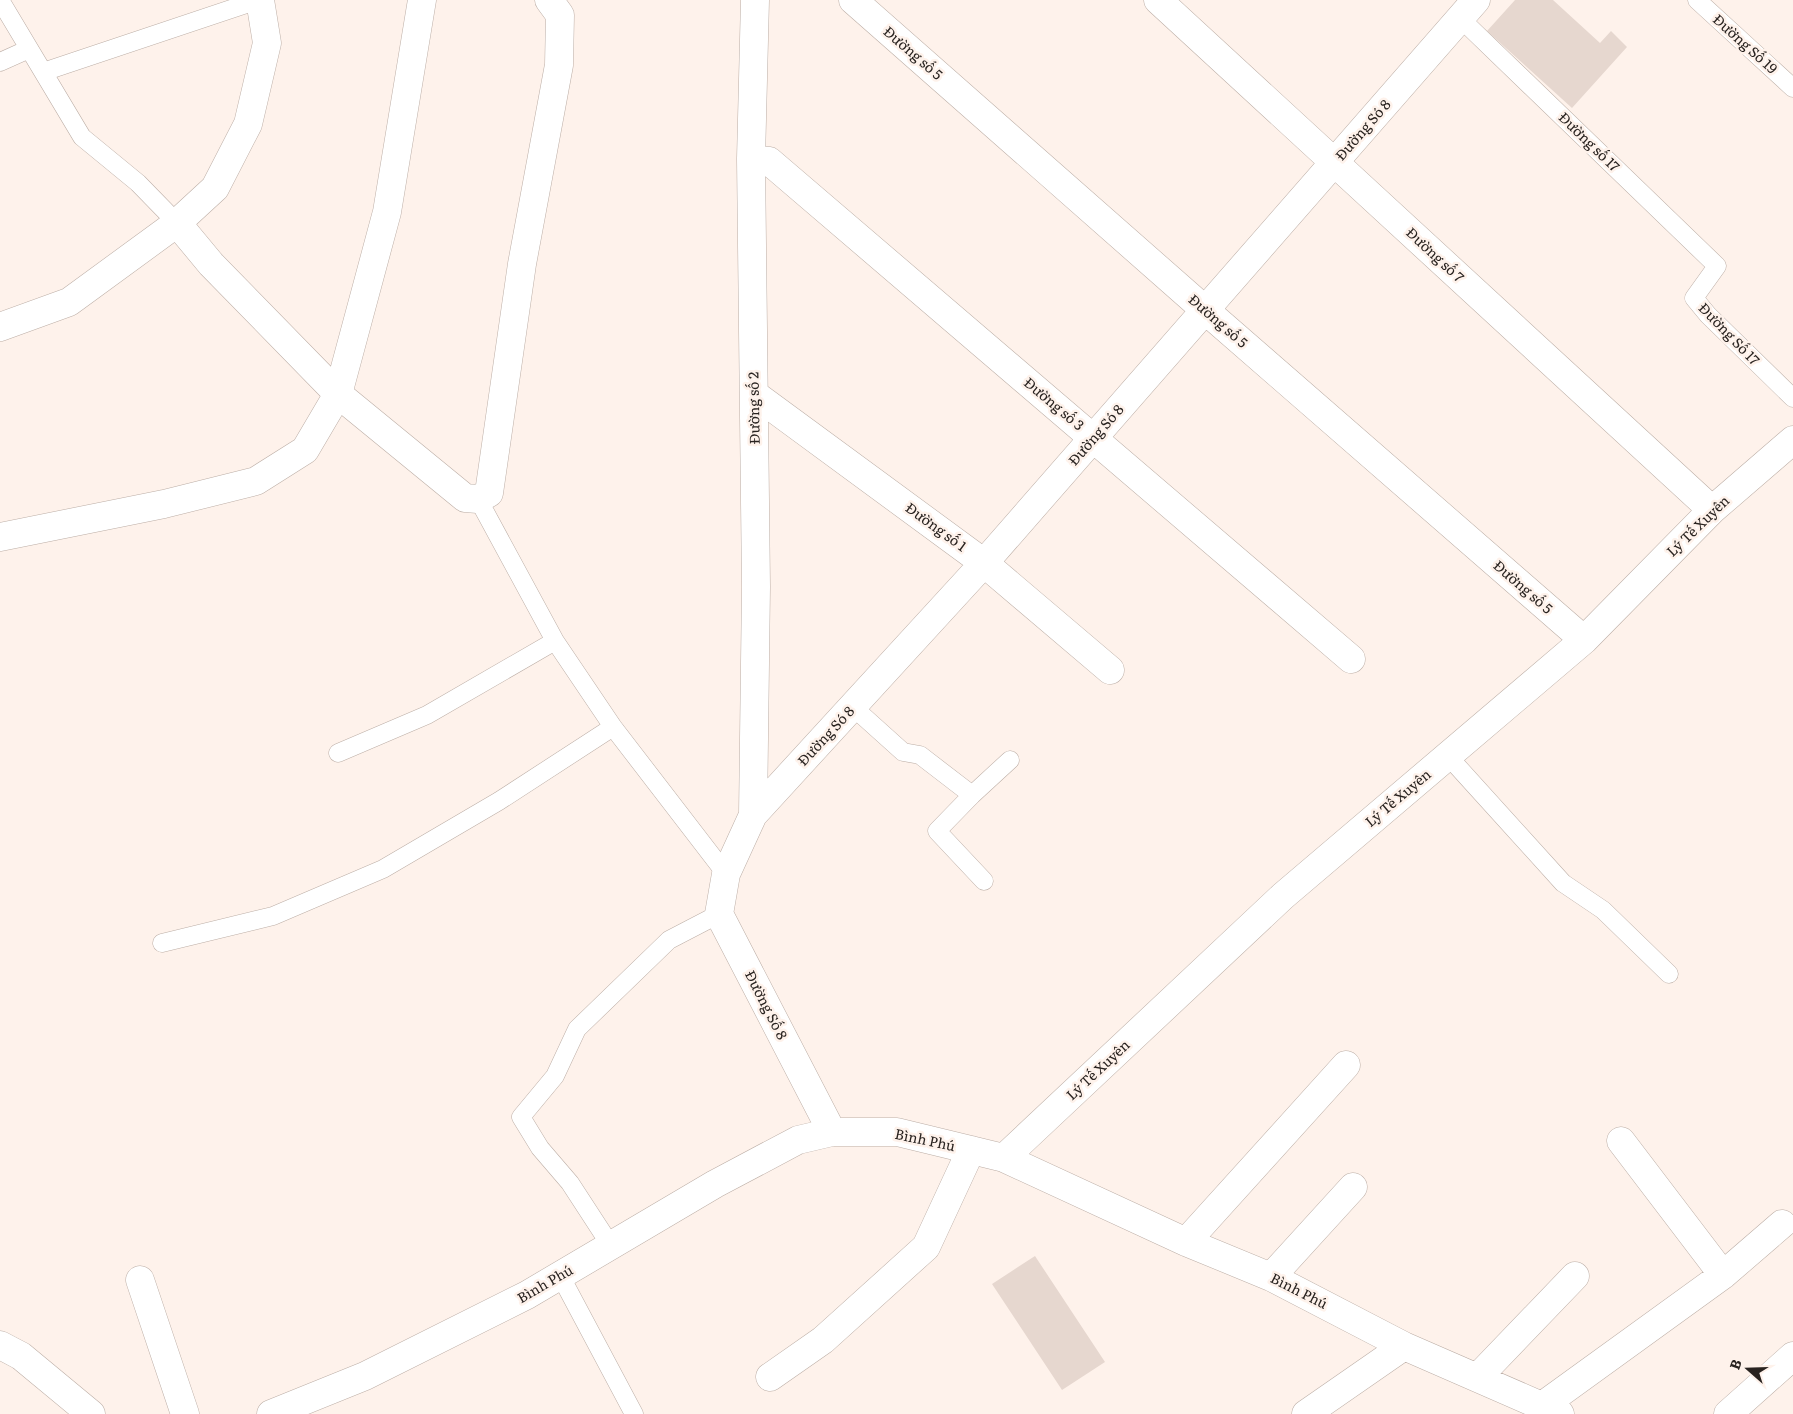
<svg xmlns="http://www.w3.org/2000/svg" width="1793" height="1414" font-family="Literata,serif">
	<style>
		.building { fill: #e6d7cf }
		.lines { fill: none; stroke-linecap: round; stroke-linejoin: round }
		.lane-casing { stroke: #bcaea6; stroke-width: 19 }
		.street-casing { stroke: #bcaea6; stroke-width: 29 }
		.lane { stroke: #fff; stroke-width: 18 }
		.street { stroke: #fff; stroke-width: 28 }
		.labels { text-anchor: middle; stroke-width: 5; stroke-linejoin: round; paint-order: stroke }
		.street-label { font-size: 14px; fill: #292320; stroke: #fef2eb }
	</style>
	<rect width="100%" height="100%" fill="#fef2eb"/>
	<!-- building -->
	<path class="building" d="M 1515,0 L 1553,0 L 1600,43 L 1611,31 L 1627,47 L 1572,108 L 1487,31 Z
		M 1035,1256 L 1105,1362 L 1062,1390 L 992,1284 Z"/>
	<g class="lines">
		<defs>
			<path id="lane" d="M 0,0 L 82,137 L 138,183 L 177,223
				M 1697,0 L 1793,88
				M 1460,18 L 1717,266 L 1694,298 L 1708,315 L 1793,398
				M 0,62 L 29,49
				M 43,72 L 258,0
				M 478,499 L 555,641 L 613,727 L 726,874
				M 853,707 L 903,752 L 920,755 L 972,795 L 1010,760
				M 338,753 L 427,715 L 555,641
				M 1448,756 L 1563,883 L 1603,910 L 1669,974
				M 972,795 L 937,831 L 984,881
				M 162,943 L 273,916 L 383,869 L 499,801 L 613,727
				M 611,1246 L 570,1183 L 540,1148 L 521,1117 L 555,1076 L 577,1029 L 669,940 L 719,914
				M 560,1275 L 634,1414"/>
			<path id="street" d="M 853,0 L 1205,310 L 1584,640
				M 1158,0 L 1712,510
				M 751,159 L 769,161 L 1351,659
				M 177,223 L 211,264 L 338,394 L 465,498 L 478,499 L 489,493 L 522,264 L 559,65 L 560,15 L 549,0
				M 0,327 L 69,302 L 177,223 L 215,188 L 248,124 L 267,43 L 260,0
				M 754,394 L 984,563 L 1110,670
				M 0,537 L 164,504 L 256,481 L 305,450 L 338,394 L 387,212 L 422,0
				M 753,815 L 756,587 L 751,159 L 755,0
				M 832,1132 L 719,914 L 726,874 L 753,815 L 984,563 L 1476,0
				M 1621,1141 L 1723,1275
				M 1004,1158 L 1283,896 L 1584,640 L 1712,510 L 1793,440
				M 1186,1242 L 1346,1065
				M 1271,1277 L 1353,1187
				M 140,1280 L 185,1414
				M 0,1345 L 21,1356 L 91,1414
				M 770,1377 L 823,1340 L 926,1247 L 971,1150
				M 1478,1377 L 1575,1276
				M 1542,1406 L 1723,1275 L 1782,1224
				M 271,1414 L 365,1376 L 527,1295 L 715,1184 L 798,1140 L 832,1132 L 897,1132 L 1004,1158 L 1186,1242 L 1271,1277 L 1404,1346 L 1560,1414
				M 1306,1414 L 1404,1346
				M 1728,1414 L 1793,1356"/>
		</defs>
		<!-- lane casing -->
		<use href="#lane" class="lane-casing"/>
		<!-- street casing -->
		<use href="#street" class="street-casing"/>
		<!-- lane -->
		<use href="#lane" class="lane"/>
		<!-- street -->
		<use href="#street" class="street"/>
	</g>
	<g class="labels">
		<!-- street labels -->
		<g class="street-label">
			<text transform="translate(1745 44) rotate(42)" y="5">Đường Số 19</text>
			<text transform="translate(913 53) rotate(41)" y="5">Đường số 5</text>
			<text transform="translate(1363 130) rotate(-49)" y="5">Đường Só 8</text>
			<text transform="translate(1589 142) rotate(44)" y="5">Đường số 17</text>
			<text transform="translate(1435 255) rotate(43)" y="5">Đường số 7</text>
			<text transform="translate(1218 321) rotate(41)" y="5">Đường số 5</text>
			<text transform="translate(1729 334) rotate(46)" y="5">Đường Số 17</text>
			<text transform="translate(1054 404) rotate(40)" y="5">Đường số 3</text>
			<text transform="translate(754 408) rotate(-91)" y="5">Đường số 2</text>
			<text transform="translate(1096 435) rotate(-49)" y="5">Đường Só 8</text>
			<text transform="translate(1698 526) rotate(-44)" y="5">Lý Tế Xuyên</text>
			<text transform="translate(936 527) rotate(36)" y="5">Đường số 1</text>
			<text transform="translate(1523 587) rotate(41)" y="5">Đường số 5</text>
			<text transform="translate(826 736) rotate(-47)" y="5">Đường Só 8</text>
			<text transform="translate(1398 798) rotate(-40)" y="5">Lý Tế Xuyên</text>
			<text transform="translate(766 1005) rotate(63)" y="5">Đường Số 8</text>
			<text transform="translate(1098 1070) rotate(-43)" y="5">Lý Tế Xuyên</text>
			<text transform="translate(925 1140) rotate(12)" y="5">Bình Phú</text>
			<text transform="translate(545 1284) rotate(-30)" y="5">Bình Phú</text>
			<text transform="translate(1299 1291) rotate(27)" y="5">Bình Phú</text>
		</g>
	</g>
	<!-- north arrow -->
	<g transform="translate(1748 1369) rotate(290)" stroke="#fef2eb" stroke-width="4" paint-order="stroke">
	<path d="M0-4L9 19L0 12L-9 19Z" fill="#292320"/>
	<text y="-8" font-size="14" font-weight="bold" text-anchor="middle" fill="#292320">B</text>
	</g>
</svg>
